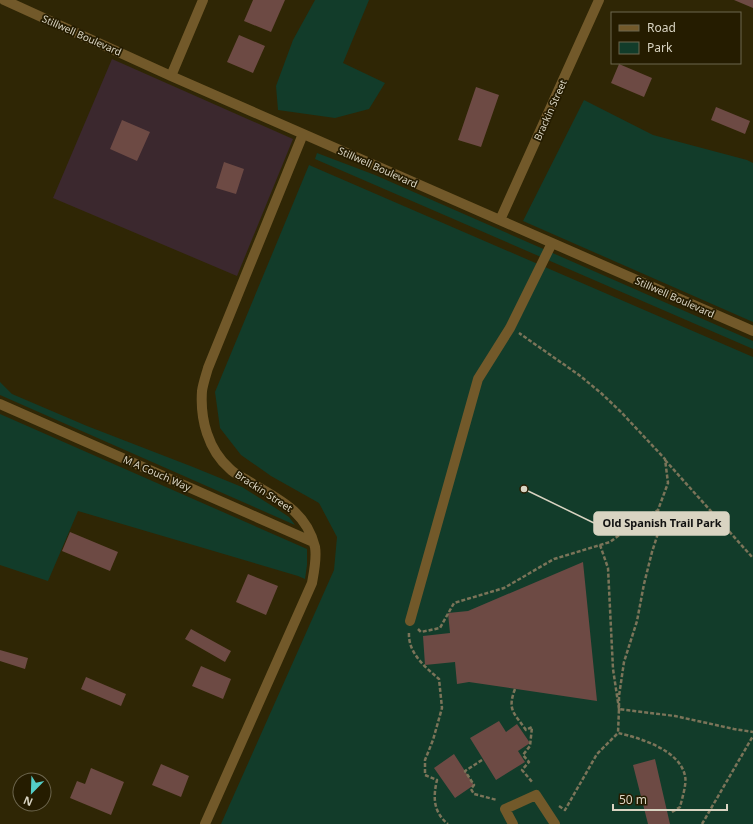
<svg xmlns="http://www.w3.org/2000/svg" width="753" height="824" font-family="'Noto Sans',sans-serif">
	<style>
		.commercial { fill: #3b282e }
		.green { fill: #123c2a }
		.building { fill: #6d4a44 }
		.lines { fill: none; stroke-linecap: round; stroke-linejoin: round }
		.path { stroke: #7b7459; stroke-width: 2.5; stroke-dasharray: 4 2; stroke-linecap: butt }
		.minor { stroke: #72592a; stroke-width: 10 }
		.labels { text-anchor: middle; stroke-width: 3.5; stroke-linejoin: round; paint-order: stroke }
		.street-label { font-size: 10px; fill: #d9d4c2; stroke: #251c00 }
		.leader { fill: none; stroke: #d9d4c2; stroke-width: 1.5 }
		.callout-dot { fill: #d9d4c2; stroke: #251c00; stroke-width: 1.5 }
		.callout { fill: #d9d4c2; stroke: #d9d4c2; stroke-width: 1.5 }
		.callout-label { font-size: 11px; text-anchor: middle; font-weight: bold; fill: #111 }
	</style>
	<rect width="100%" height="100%" fill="#2f2605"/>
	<!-- commercial -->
	<path class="commercial" d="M 112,59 L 293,139 L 237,276 L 53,198 Z"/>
	<!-- green -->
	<path class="green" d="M 315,0 L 369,0 L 343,63 L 385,83 L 369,109 L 335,118 L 278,110 L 276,86 L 293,40 Z
		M 584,100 L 653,135 L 747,160 L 753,163 L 753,322 L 523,221 Z
		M 317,153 L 375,175 L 753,341 L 753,349 L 315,159 Z
		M 309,165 L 753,357 L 753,824 L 221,824 L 334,570 L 337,537 L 319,503 L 271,476 L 241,455 L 220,428 L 215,392 Z
		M 0,382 L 12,394 L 87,426 L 193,467 L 242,487 L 277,509 L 289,517 L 295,525 L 0,395 Z
		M 0,414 L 307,549 L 307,565 L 305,579 L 298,576 L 78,511 L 48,581 L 0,565 Z"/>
	<!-- building -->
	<path class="building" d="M 253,0 L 285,0 L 271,32 L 244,21 Z
		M 734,0 L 753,0 L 753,8 Z
		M 239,35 L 265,46 L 253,73 L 227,62 Z
		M 619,64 L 652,78 L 644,97 L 611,83 Z
		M 476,87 L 499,95 L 481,147 L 458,140 Z
		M 716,107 L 750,121 L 745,134 L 711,120 Z
		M 122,120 L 150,132 L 137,161 L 110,149 Z
		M 224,162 L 244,169 L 236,194 L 216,188 Z
		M 70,532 L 118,552 L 110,571 L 62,551 Z
		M 583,562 L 597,701 L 469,682 L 457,684 L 455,662 L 425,665 L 423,636 L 450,633 L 448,613 L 468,611 Z
		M 248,574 L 278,586 L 266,615 L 236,602 Z
		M 191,629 L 231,651 L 225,662 L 185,639 Z
		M 0,650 L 28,658 L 25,669 L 0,661 Z
		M 201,666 L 231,679 L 223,699 L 192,686 Z
		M 86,677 L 126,694 L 121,706 L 81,689 Z
		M 499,721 L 506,732 L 517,724 L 530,743 L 518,751 L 525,762 L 496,780 L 470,738 Z
		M 454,754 L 474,785 L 455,798 L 434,768 Z
		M 655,759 L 670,824 L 648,824 L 633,765 Z
		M 161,764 L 189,776 L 181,797 L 152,785 Z
		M 91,768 L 124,782 L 111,815 L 70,798 L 77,781 L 85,784 Z"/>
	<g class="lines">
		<!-- path -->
		<path class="path" d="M 665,460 L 753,558
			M 600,545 L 608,568 L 613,669 L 619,709 L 619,696 L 624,662 L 637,621 L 644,584 L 652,552 L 660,527 L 658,510
			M 418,629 L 421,632 L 440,628 L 454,603 L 504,588 L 554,559 L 610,542 L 638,521 L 658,510 L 668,483 L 665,459 L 621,412 L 601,393 L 579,375 L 519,333
			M 409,633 C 408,653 425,667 439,679 L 442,708 L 433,740 L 425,760 L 425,775 L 437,780 C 433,797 433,812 448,824
			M 515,689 C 507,710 514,713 526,730 L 532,727 L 530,746 L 523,755 L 529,762 L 522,770 L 533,783
			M 482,760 L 465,771 L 474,785 L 471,789 L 474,794 L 497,800
			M 559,806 L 565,810 L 597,754 L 618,733
			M 672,812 L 680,807 C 682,799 687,783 685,776 C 680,750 640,738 618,733 L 619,709 L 675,716 L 734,729 L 753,732
			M 702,824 L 753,736"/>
		<!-- minor -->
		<path class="minor" d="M 4,0 L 171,76 L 753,331
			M 171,76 L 203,0
			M 500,220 L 599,0
			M 0,404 L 313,542
			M 410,621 L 478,379 L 510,328 L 552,243
			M 205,824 L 312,583 C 314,572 317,558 315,547 C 306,509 275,498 245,479 C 240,476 234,473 230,469 C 208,450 200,419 202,391 C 203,384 206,375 208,368 L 303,134
			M 513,824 L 505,809 L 536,795 L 555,824"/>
	</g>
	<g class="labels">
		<!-- street labels -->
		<g class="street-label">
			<text transform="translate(82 35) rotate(24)" y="4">Stillwell Boulevard</text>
			<text transform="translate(550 110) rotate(-66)" y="4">Brackin Street</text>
			<text transform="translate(378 167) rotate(24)" y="4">Stillwell Boulevard</text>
			<text transform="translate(675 297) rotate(24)" y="4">Stillwell Boulevard</text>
			<text transform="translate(157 473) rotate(24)" y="4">M A Couch Way</text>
			<text transform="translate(264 491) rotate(33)" y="4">Brackin Street</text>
		</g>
	</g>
	<!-- callouts -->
	<path class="leader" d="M524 489L594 523"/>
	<circle class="callout-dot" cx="524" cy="489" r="4"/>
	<rect class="callout" x="594" y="512" width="135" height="23" rx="4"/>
	<g class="callout-label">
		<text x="662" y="527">Old Spanish Trail Park</text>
	</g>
	<!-- legend -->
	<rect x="611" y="12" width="130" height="52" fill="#251c00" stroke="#6d664e"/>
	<rect x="619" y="25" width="20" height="6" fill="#72592a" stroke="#6d664e"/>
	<text x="647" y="32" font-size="12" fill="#d9d4c2">Road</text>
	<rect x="619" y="42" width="20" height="12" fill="#123c2a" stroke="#6d664e"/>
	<text x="647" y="52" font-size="12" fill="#d9d4c2">Park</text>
	<!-- north arrow -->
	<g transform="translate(32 792) rotate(203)"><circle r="19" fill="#251c00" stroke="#6d664e"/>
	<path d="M0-3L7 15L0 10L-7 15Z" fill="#54cdc8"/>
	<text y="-6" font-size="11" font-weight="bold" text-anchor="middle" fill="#d9d4c2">N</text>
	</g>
	<!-- scale -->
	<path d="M613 804v6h114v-6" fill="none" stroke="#d9d4c2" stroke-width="2"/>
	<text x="619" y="804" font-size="12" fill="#d9d4c2" stroke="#251c00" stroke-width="3" paint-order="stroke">50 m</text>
</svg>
